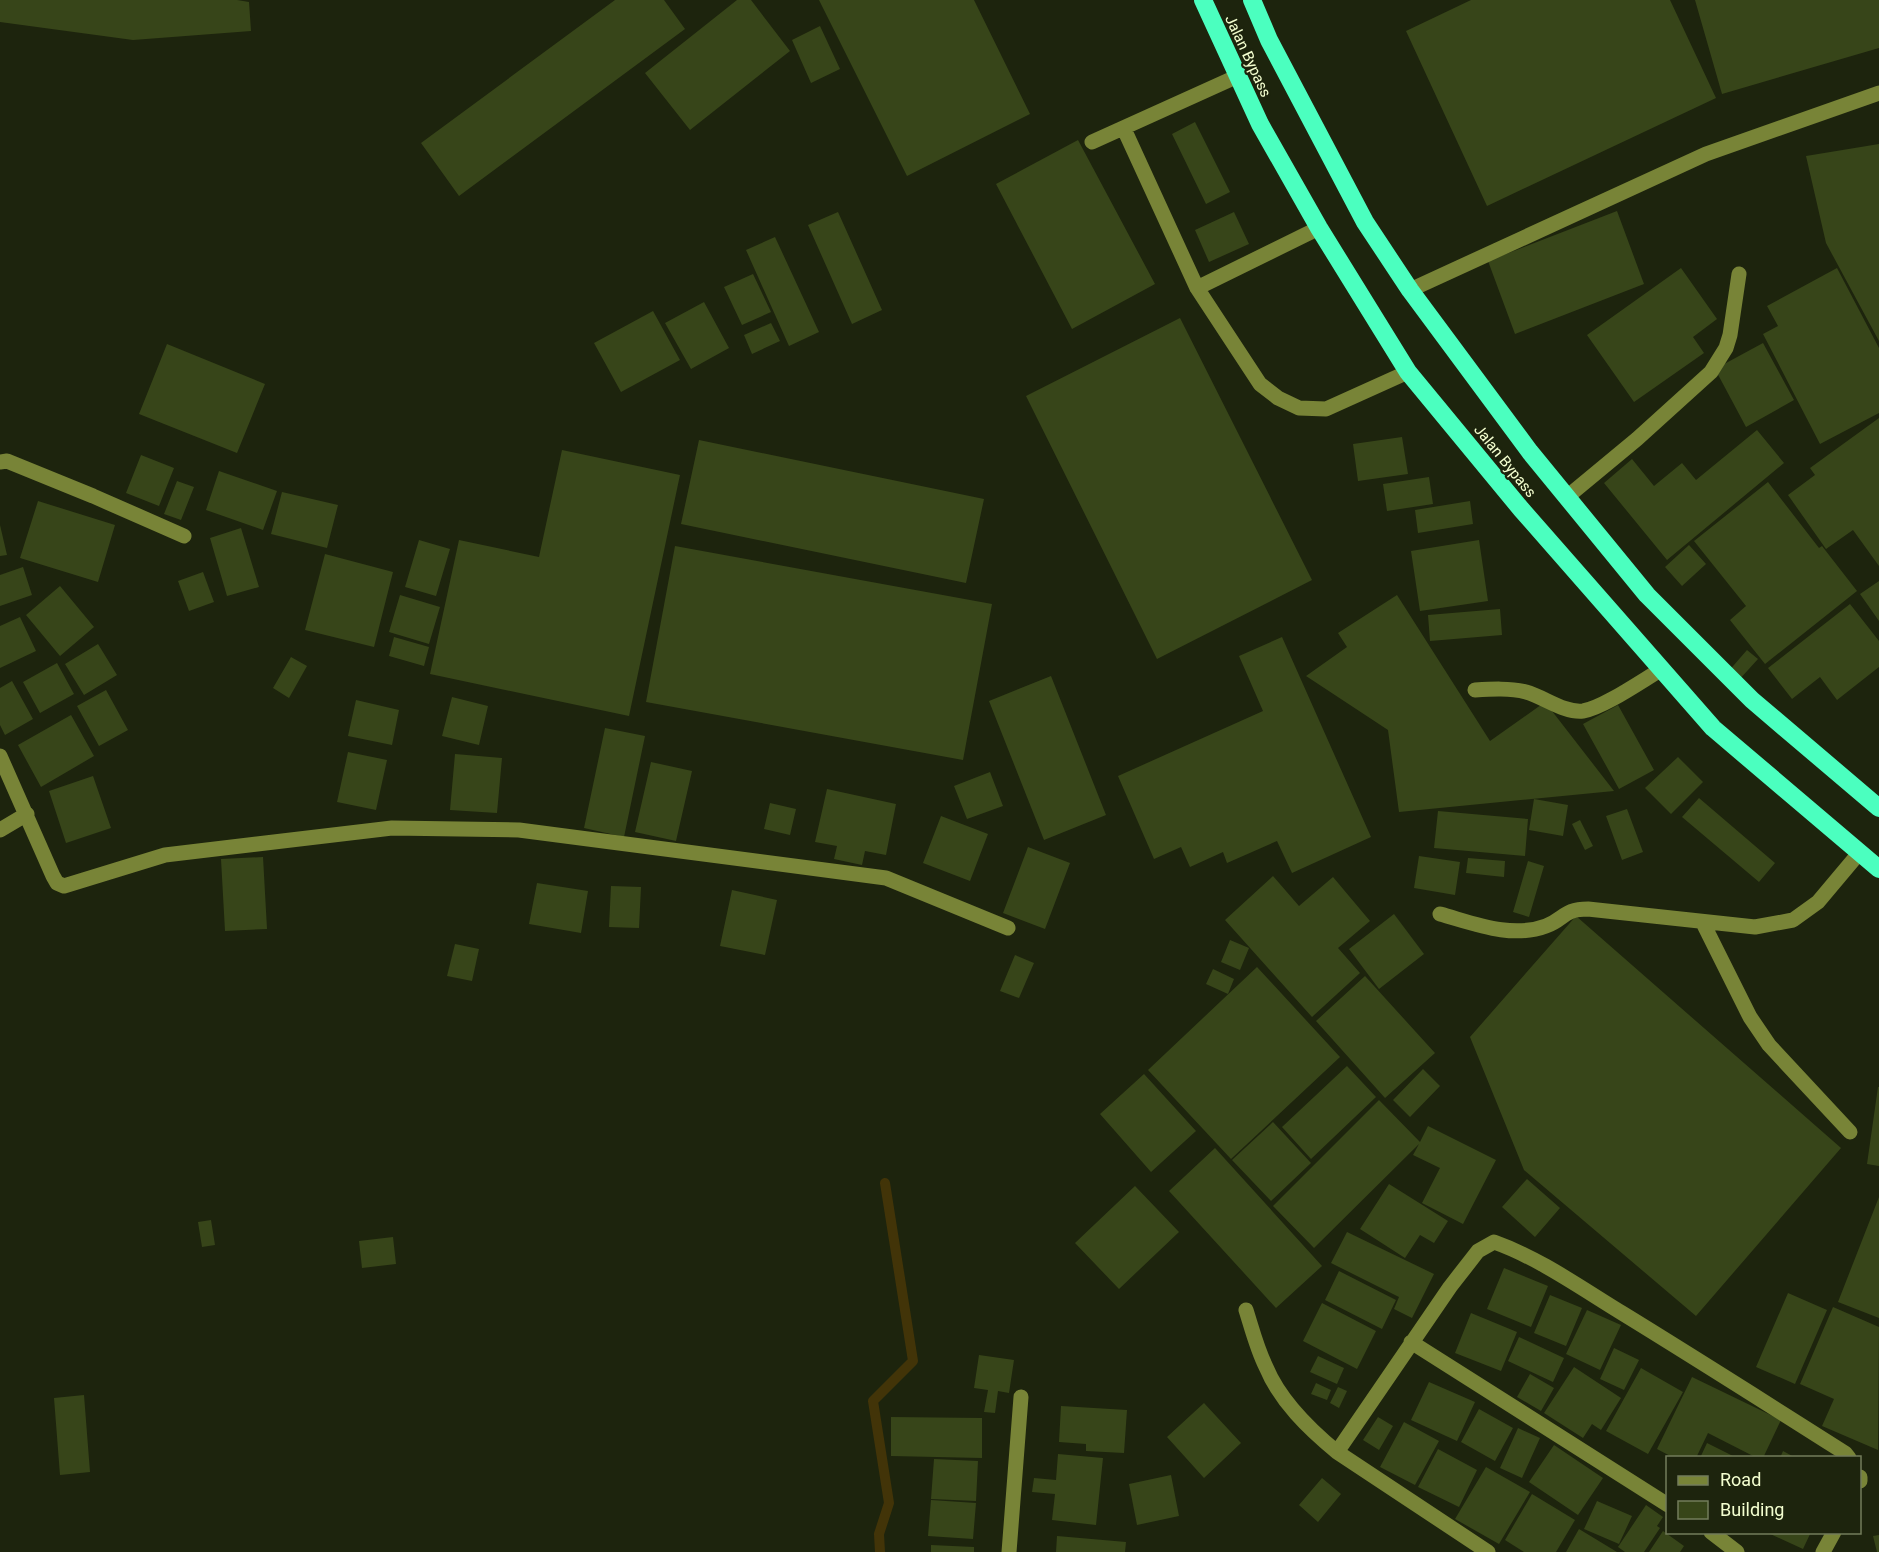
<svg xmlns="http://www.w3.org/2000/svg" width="1879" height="1552" font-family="Roboto,sans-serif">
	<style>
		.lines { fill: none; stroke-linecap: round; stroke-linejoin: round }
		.stream { stroke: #423408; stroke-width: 10 }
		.building { fill: #374519 }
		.minor { stroke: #788437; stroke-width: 15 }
		.highway { stroke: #4bffbf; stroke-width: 18 }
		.labels { text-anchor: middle; stroke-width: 4.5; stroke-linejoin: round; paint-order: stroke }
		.street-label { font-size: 15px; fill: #f4ffd0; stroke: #1d240d }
	</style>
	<rect width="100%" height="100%" fill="#1d240d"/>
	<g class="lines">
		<!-- stream -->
		<path class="stream" d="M 880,1552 L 879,1534 L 889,1503 L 873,1401 L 913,1361 L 885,1183"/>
	</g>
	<!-- building -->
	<path class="building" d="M 0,0 L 237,0 L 249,2 L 251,31 L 133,40 L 0,22 Z
		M 615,0 L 664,0 L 685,29 L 459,196 L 421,143 Z
		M 737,0 L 751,0 L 790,51 L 690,130 L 645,73 Z
		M 819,0 L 974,0 L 1030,114 L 907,176 Z
		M 1471,0 L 1670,0 L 1716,98 L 1487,206 L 1406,31 Z
		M 1695,0 L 1879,0 L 1879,48 L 1722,94 Z
		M 820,26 L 840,69 L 811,83 L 792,40 Z
		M 1195,122 L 1230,192 L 1206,204 L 1172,134 Z
		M 1078,140 L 1155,284 L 1072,329 L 996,184 Z
		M 1879,144 L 1879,341 L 1826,243 L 1806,156 Z
		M 1617,211 L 1644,284 L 1515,334 L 1488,261 Z
		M 838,212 L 882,310 L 852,324 L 808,225 Z
		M 1234,212 L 1249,244 L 1209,262 L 1195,230 Z
		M 775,237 L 819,332 L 789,346 L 746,250 Z
		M 1681,268 L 1717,319 L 1693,337 L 1704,353 L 1634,402 L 1587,335 Z
		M 1837,268 L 1879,348 L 1879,413 L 1820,444 L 1763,334 L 1778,326 L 1767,306 Z
		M 753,274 L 771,312 L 742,325 L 724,287 Z
		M 704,302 L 729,348 L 691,369 L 665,323 Z
		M 653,311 L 680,360 L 621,392 L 594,343 Z
		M 1180,318 L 1312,580 L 1157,659 L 1026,396 Z
		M 771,323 L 780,341 L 752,354 L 744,335 Z
		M 1763,343 L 1794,400 L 1746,427 L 1715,369 Z
		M 167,344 L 265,384 L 237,453 L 139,414 Z
		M 1879,418 L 1879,566 L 1853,530 L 1826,549 L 1788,495 L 1815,475 L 1810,468 Z
		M 1757,430 L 1784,463 L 1667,560 L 1604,483 L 1632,459 L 1654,486 L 1682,463 L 1696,480 Z
		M 1402,437 L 1408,474 L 1358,481 L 1353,444 Z
		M 699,440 L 984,499 L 966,583 L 681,524 Z
		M 562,450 L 680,475 L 629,716 L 430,674 L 459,540 L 539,557 Z
		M 141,455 L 174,468 L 159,506 L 126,493 Z
		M 219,471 L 277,491 L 263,530 L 206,510 Z
		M 1429,477 L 1433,504 L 1387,511 L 1383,484 Z
		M 177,481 L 194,487 L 181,520 L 164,514 Z
		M 1768,482 L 1819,548 L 1822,546 L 1857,591 L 1765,664 L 1730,620 L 1746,606 L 1694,541 Z
		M 282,492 L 338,505 L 327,548 L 271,534 Z
		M 38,501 L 115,525 L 98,582 L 20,558 Z
		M 1470,501 L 1473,524 L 1418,533 L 1415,510 Z
		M 0,525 L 7,555 L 0,556 Z
		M 241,528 L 259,587 L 227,596 L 210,538 Z
		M 419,540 L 450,549 L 436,596 L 405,587 Z
		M 1479,540 L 1488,601 L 1420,611 L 1411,551 Z
		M 1689,545 L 1706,564 L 1682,586 L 1665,567 Z
		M 675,546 L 992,604 L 963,760 L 646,702 Z
		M 325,554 L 393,572 L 374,647 L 305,630 Z
		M 23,567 L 32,595 L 0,606 L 0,575 Z
		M 203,572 L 214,602 L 189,611 L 178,581 Z
		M 1879,581 L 1879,621 L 1860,594 Z
		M 60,586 L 94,627 L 60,656 L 26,615 Z
		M 400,595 L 440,607 L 429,644 L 389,632 Z
		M 1397,595 L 1490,741 L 1545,702 L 1614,791 L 1399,812 L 1388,730 L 1306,676 L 1347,647 L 1338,633 Z
		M 1850,604 L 1879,641 L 1879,667 L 1837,700 L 1820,677 L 1792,699 L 1768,668 Z
		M 1500,609 L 1502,635 L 1430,641 L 1428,615 Z
		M 20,617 L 36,651 L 0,668 L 0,626 Z
		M 394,637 L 429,647 L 424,666 L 389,656 Z
		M 1282,637 L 1371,837 L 1292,873 L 1277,841 L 1227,863 L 1223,852 L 1190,867 L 1181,847 L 1154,859 L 1118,776 L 1263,711 L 1239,656 Z
		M 98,644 L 117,675 L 84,695 L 65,664 Z
		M 1747,650 L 1758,659 L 1738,681 L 1727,673 Z
		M 291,657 L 307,666 L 289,698 L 273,688 Z
		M 57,663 L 74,694 L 40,713 L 23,682 Z
		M 1051,676 L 1106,815 L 1044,840 L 989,701 Z
		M 12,681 L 33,719 L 5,735 L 0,725 L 0,688 Z
		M 106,690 L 128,730 L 99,746 L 77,706 Z
		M 452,697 L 488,706 L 479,745 L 442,736 Z
		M 356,700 L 399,710 L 392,745 L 348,736 Z
		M 1618,705 L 1654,770 L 1619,789 L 1583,724 Z
		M 71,715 L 94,756 L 41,787 L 18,745 Z
		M 605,728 L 645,736 L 624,837 L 584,828 Z
		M 348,752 L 387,760 L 376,810 L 337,802 Z
		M 455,754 L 502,758 L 497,813 L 450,810 Z
		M 1678,757 L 1703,782 L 1671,814 L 1645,788 Z
		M 651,762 L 692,771 L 676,841 L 635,832 Z
		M 990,772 L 1003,806 L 967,819 L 954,786 Z
		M 93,776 L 111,828 L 66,843 L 49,791 Z
		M 827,789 L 896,804 L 886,855 L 865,851 L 862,865 L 834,859 L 837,846 L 815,842 Z
		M 1699,798 L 1775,863 L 1759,882 L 1682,817 Z
		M 1534,799 L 1568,805 L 1563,836 L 1529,830 Z
		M 770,803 L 796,809 L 790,835 L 764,829 Z
		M 1627,809 L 1643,852 L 1622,860 L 1606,816 Z
		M 1438,811 L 1528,819 L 1525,856 L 1434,848 Z
		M 941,816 L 988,834 L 970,881 L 923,863 Z
		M 1580,820 L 1593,846 L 1585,850 L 1572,824 Z
		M 1028,847 L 1070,863 L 1045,929 L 1003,913 Z
		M 1419,856 L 1460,862 L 1455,895 L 1414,888 Z
		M 263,857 L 267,929 L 225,931 L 221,859 Z
		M 1468,858 L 1505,861 L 1504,877 L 1466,873 Z
		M 1528,861 L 1544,866 L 1529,917 L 1513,912 Z
		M 1273,876 L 1299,906 L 1333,877 L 1370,921 L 1338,948 L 1360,973 L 1312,1017 L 1225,920 Z
		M 537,883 L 588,891 L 581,933 L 529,924 Z
		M 611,886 L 641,887 L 639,928 L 609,927 Z
		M 732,890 L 777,900 L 765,955 L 720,946 Z
		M 1394,914 L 1424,954 L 1379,989 L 1349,949 Z
		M 1576,916 L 1841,1148 L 1696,1316 L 1524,1170 L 1470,1037 Z
		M 1230,940 L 1249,948 L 1240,970 L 1221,962 Z
		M 455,944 L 479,949 L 472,981 L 447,976 Z
		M 1015,955 L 1034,963 L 1019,998 L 1000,991 Z
		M 1257,967 L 1340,1057 L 1231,1159 L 1148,1070 Z
		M 1213,969 L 1234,979 L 1228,994 L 1206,984 Z
		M 1365,976 L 1435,1053 L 1385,1098 L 1316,1021 Z
		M 1347,1066 L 1376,1097 L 1311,1159 L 1282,1127 Z
		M 1423,1069 L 1440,1086 L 1410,1117 L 1393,1100 Z
		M 1144,1074 L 1196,1131 L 1151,1172 L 1100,1114 Z
		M 1878,1087 L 1879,1087 L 1879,1166 L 1867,1164 Z
		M 1379,1100 L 1420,1142 L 1428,1126 L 1496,1160 L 1463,1224 L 1422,1203 L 1440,1168 L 1413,1155 L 1419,1144 L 1314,1248 L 1273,1206 Z
		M 1273,1122 L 1311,1163 L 1271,1201 L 1232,1160 Z
		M 1215,1148 L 1322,1266 L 1276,1308 L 1169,1191 Z
		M 1527,1179 L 1560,1208 L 1535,1237 L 1502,1207 Z
		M 1389,1184 L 1448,1221 L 1434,1243 L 1420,1235 L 1405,1258 L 1360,1229 Z
		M 1135,1186 L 1179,1232 L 1119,1289 L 1075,1243 Z
		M 1879,1197 L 1879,1318 L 1838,1302 Z
		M 211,1220 L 215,1245 L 202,1247 L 198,1222 Z
		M 1347,1232 L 1434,1274 L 1412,1318 L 1394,1309 L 1399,1297 L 1331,1263 Z
		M 393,1237 L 396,1264 L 362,1268 L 359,1241 Z
		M 1504,1268 L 1548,1286 L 1531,1327 L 1487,1309 Z
		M 1339,1271 L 1396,1300 L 1382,1329 L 1325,1300 Z
		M 1788,1293 L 1827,1310 L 1795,1384 L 1756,1367 Z
		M 1550,1295 L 1582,1308 L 1566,1346 L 1534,1333 Z
		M 1322,1303 L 1376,1331 L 1357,1369 L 1303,1341 Z
		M 1833,1307 L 1879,1327 L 1878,1450 L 1822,1426 L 1834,1399 L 1800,1384 Z
		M 1587,1310 L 1621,1325 L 1600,1370 L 1566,1354 Z
		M 1471,1313 L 1517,1332 L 1501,1371 L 1455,1353 Z
		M 1519,1337 L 1564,1358 L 1553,1382 L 1508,1361 Z
		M 1614,1348 L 1639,1360 L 1624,1390 L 1600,1379 Z
		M 979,1355 L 1014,1360 L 1009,1393 L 998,1391 L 995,1413 L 984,1412 L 988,1390 L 974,1388 Z
		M 1318,1356 L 1344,1368 L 1337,1384 L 1310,1372 Z
		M 1574,1367 L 1621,1398 L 1601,1430 L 1592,1424 L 1583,1438 L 1544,1413 Z
		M 1641,1368 L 1683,1392 L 1648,1454 L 1606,1431 Z
		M 1530,1374 L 1554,1388 L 1541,1411 L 1517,1397 Z
		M 1692,1377 L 1781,1420 L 1763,1458 L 1757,1458 L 1708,1433 L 1696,1458 L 1674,1458 L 1657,1449 Z
		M 1429,1382 L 1475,1402 L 1457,1441 L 1411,1420 Z
		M 1316,1383 L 1331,1390 L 1327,1400 L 1311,1394 Z
		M 1338,1387 L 1347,1391 L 1339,1408 L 1330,1403 Z
		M 84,1395 L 90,1472 L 60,1475 L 54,1398 Z
		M 1204,1403 L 1241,1443 L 1204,1478 L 1167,1437 Z
		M 1061,1406 L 1127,1410 L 1124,1453 L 1086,1451 L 1086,1444 L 1059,1442 Z
		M 1479,1409 L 1513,1428 L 1495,1461 L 1461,1442 Z
		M 891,1417 L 982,1418 L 982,1458 L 891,1456 Z
		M 1378,1417 L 1393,1426 L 1379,1450 L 1363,1440 Z
		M 1404,1422 L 1439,1441 L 1415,1485 L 1380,1467 Z
		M 1518,1428 L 1540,1438 L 1522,1478 L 1500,1468 Z
		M 1707,1443 L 1737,1458 L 1700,1458 Z
		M 1554,1445 L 1603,1478 L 1578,1515 L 1529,1482 Z
		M 1438,1449 L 1477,1470 L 1459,1507 L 1418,1487 Z
		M 1783,1451 L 1796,1458 L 1780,1458 Z
		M 1058,1454 L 1103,1458 L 1096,1525 L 1052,1520 L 1055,1494 L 1032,1492 L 1034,1478 L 1056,1480 Z
		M 934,1459 L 978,1461 L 976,1501 L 931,1499 Z
		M 1486,1467 L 1530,1492 L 1499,1544 L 1455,1519 Z
		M 1171,1475 L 1179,1516 L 1137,1525 L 1129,1484 Z
		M 1322,1478 L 1341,1494 L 1318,1522 L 1299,1505 Z
		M 1532,1494 L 1575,1520 L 1556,1552 L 1524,1552 L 1505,1540 Z
		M 931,1500 L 976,1503 L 973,1539 L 928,1536 Z
		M 1597,1501 L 1632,1516 L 1619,1544 L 1584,1529 Z
		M 1646,1505 L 1663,1517 L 1657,1526 L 1660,1528 L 1644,1552 L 1625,1552 L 1618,1547 Z
		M 1579,1529 L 1617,1552 L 1566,1552 Z
		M 1663,1531 L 1684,1546 L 1680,1552 L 1649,1552 Z
		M 1766,1532 L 1811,1532 L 1803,1549 Z
		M 1879,1535 L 1879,1552 L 1877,1552 L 1873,1536 Z
		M 1057,1536 L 1126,1542 L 1125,1552 L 1056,1552 Z
		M 931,1545 L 974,1547 L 974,1552 L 931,1552 Z"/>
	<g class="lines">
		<!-- minor -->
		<path class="minor" d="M 1124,129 L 1197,288 L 1260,384 L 1278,398 L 1299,408 L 1326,409 L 1408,372
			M 1092,142 L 1238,76
			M 1197,288 L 1319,228
			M 1410,290 L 1706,154 L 1879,93
			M 0,462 L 7,461 L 93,496 L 184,536
			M 1567,497 L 1637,439 L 1711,372 L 1726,348 L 1730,335 L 1739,274
			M 1475,690 C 1492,689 1510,688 1526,692 C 1544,697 1564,713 1583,711 C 1603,708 1643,680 1662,669
			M 0,756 L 53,876 L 57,883 L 64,886 L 165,855 L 392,828 L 519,830 L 886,878 L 1008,928
			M 0,830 L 27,814
			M 1440,914 C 1473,923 1511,939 1546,926 C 1565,919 1563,909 1588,909 L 1755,927 L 1793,920 L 1818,902 L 1860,852
			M 1703,923 L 1750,1017 L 1769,1045 L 1850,1132
			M 1246,1310 C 1252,1329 1257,1349 1266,1367 C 1280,1401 1309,1429 1337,1452 L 1488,1552
			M 1411,1342 L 1668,1505
			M 1337,1452 L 1450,1287 L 1478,1251 L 1494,1242 C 1539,1258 1581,1288 1622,1313 C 1697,1359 1771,1406 1845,1453 L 1849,1458
			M 1860,1477 L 1860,1481
			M 1711,1532 L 1737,1552
			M 1009,1552 L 1021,1397
			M 1823,1552 L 1834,1532"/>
		<!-- highway -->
		<path class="highway" d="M 1203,0 L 1260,124 L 1319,228 L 1408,372 L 1521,509 L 1713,728 L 1879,869
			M 1252,0 L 1269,40 L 1365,222 L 1410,290 L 1530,452 L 1647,595 L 1752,700 L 1879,808"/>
	</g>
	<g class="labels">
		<!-- street labels -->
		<g class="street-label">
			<text transform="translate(1248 56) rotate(65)" y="5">Jalan Bypass</text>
			<text transform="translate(1505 461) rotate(51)" y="5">Jalan Bypass</text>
		</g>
	</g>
	<!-- legend -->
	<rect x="1666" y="1456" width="195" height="78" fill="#1d240d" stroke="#737c5b" stroke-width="1.5"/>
	<rect x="1678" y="1476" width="30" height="9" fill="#788437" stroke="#737c5b" stroke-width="1.5"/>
	<text x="1720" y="1486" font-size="18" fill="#f4ffd0">Road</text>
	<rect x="1678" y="1501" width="30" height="18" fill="#374519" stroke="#737c5b" stroke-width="1.5"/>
	<text x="1720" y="1516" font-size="18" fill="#f4ffd0">Building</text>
</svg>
